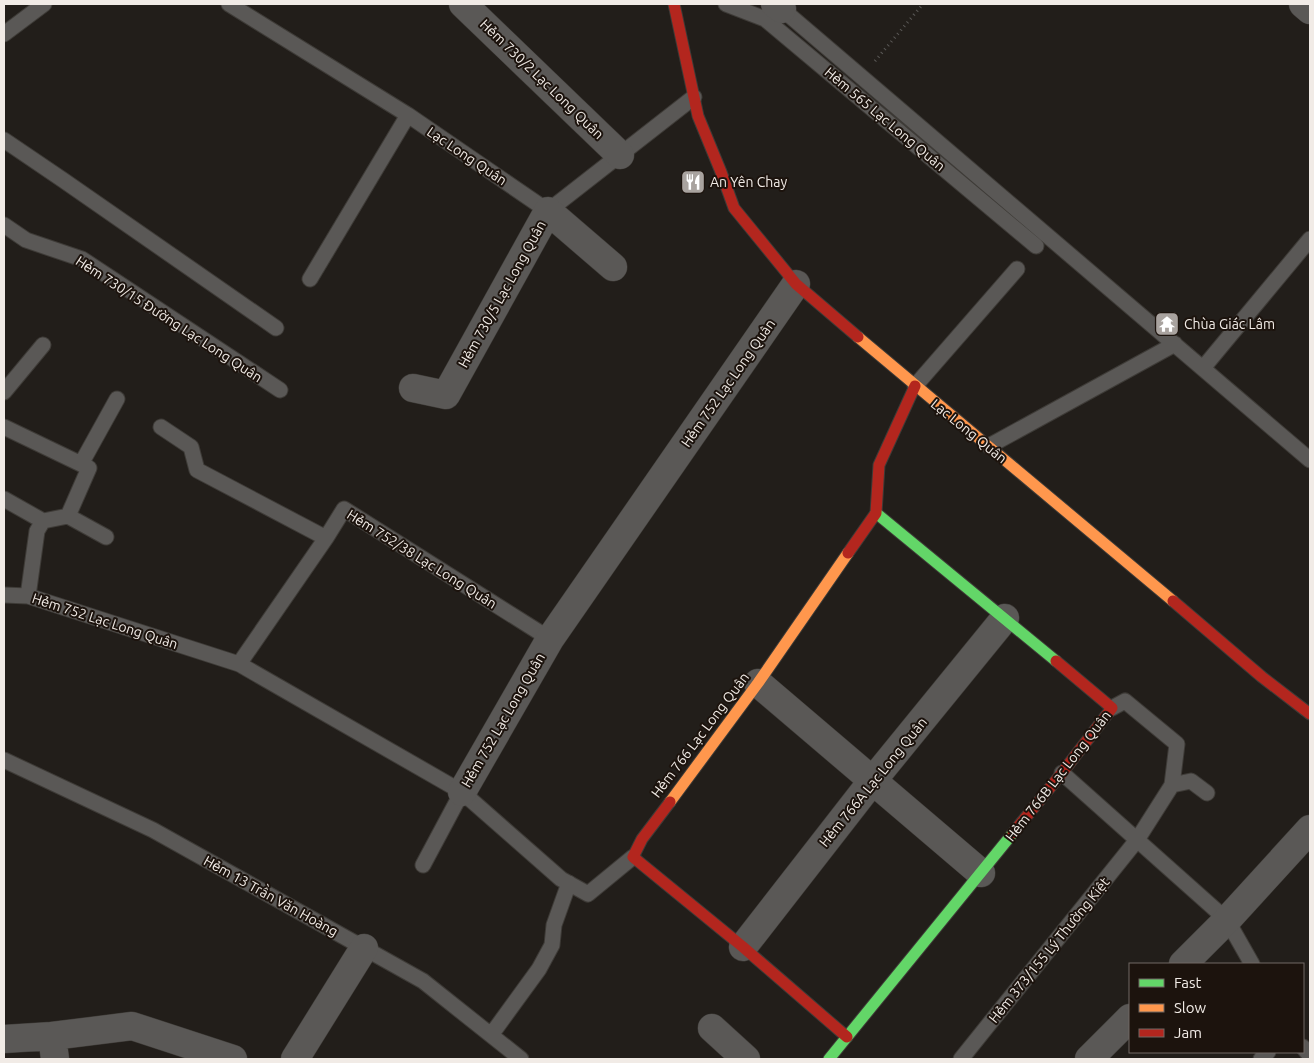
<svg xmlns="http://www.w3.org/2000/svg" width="1314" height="1063" font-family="Ubuntu,sans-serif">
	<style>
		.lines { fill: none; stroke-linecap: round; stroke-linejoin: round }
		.lane-casing { stroke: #3e3b37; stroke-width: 17 }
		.street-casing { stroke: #3e3b37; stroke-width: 29 }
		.fast-casing { stroke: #3e3b37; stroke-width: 13 }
		.slow-casing { stroke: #3e3b37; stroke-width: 13 }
		.jam-casing { stroke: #3e3b37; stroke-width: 13 }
		.path { stroke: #5a5856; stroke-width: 3; stroke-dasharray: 1 4; stroke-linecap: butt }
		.lane { stroke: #5a5856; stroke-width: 15 }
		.street { stroke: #5a5856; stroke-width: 28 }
		.fast { stroke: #63d668; stroke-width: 11 }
		.slow { stroke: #ff974d; stroke-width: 11 }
		.jam { stroke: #b3261e; stroke-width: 11 }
		.labels { text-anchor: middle; stroke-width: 4; stroke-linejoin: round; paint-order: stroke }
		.street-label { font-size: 14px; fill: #f1ebe6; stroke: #1c130d }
		.poi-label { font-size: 14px; fill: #f1ebe6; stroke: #1c130d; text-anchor: start }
	</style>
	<rect width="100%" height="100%" fill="#221e1a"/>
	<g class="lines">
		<defs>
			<path id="lane" d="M 229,4 L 408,115 L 548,211 L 694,97
				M 726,4 L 765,19 L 1036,246
				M 782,9 L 1310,460
				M 4,34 L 44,4
				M 4,140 L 63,180 L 276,328
				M 4,225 L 26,240 L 82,259 L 280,390
				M 310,279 L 408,115
				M 1203,368 L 1310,239
				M 915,386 L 1017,269
				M 4,392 L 43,345
				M 4,427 L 81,464
				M 161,427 L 191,447 L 197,470 L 326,538 L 344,509 L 550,639
				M 989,446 L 1175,344
				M 4,499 L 43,521 L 68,516 L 106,537
				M 68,516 L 89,468 L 81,464 L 117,399
				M 4,595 L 28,596 L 239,664 L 462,792 L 561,879 L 588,894 L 633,857
				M 28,596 L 37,531 L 43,521
				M 239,664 L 326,538
				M 1112,708 L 1125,701 L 1177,744 L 1172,785
				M 4,760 L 153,830 L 364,948 L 423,981 L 521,1059
				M 1062,773 L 1227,920 L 1252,964
				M 423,865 L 462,792
				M 491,1035 L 539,969 L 552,945 L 554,925 L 569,883
				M 1303,1047 L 1310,1056
				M 961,1059 L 1137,840 L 1172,785 L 1191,781 L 1207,793
				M 1261,1059 L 1268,1052"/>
			<path id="street" d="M 463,4 L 620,155
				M 775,4 L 782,9
				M 1303,4 L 1310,10
				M 413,388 L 446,395 L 548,211 L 613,267
				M 758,683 L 981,873
				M 462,792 L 550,639 L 796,284
				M 743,947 L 873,780 L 1005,618
				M 1183,964 L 1227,920 L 1310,829
				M 712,1028 L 746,1059
				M 52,1036 L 55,1059
				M 4,1039 L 52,1036 L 132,1026 L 233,1059
				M 295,1059 L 364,948
				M 1089,1059 L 1130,1018"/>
			<path id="fast" d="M 876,513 L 1056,661
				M 829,1059 L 1013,833"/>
			<path id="slow" d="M 858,337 L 1173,601
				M 670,802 L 758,683 L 848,553"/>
			<path id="jam" d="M 674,4 L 698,116 L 721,172 L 734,208 L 796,284 L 858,337
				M 848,553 L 876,513 L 879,465 L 915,386
				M 1173,601 L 1262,677 L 1310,714
				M 670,802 L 642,839 L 633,857 L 743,947 L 847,1037
				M 1013,833 L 1062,773 L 1112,708 L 1056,661"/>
		</defs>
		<!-- lane casing -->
		<use href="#lane" class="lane-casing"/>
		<!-- street casing -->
		<use href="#street" class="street-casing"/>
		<!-- fast casing -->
		<use href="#fast" class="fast-casing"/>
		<!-- slow casing -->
		<use href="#slow" class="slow-casing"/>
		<!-- jam casing -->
		<use href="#jam" class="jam-casing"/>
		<!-- path -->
		<path class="path" d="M 875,61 L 923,4"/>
		<!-- lane -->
		<use href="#lane" class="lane"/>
		<!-- street -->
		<use href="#street" class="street"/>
		<!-- fast -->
		<use href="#fast" class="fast"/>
		<!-- slow -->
		<use href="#slow" class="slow"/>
		<!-- jam -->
		<use href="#jam" class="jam"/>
	</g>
	<!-- icons -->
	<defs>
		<symbol id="restaurant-square" viewBox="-11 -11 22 22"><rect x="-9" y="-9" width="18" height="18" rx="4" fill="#a9a39f" stroke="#1c130d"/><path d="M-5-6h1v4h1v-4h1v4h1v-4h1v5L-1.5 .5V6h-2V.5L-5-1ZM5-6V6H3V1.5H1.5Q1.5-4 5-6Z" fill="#fff"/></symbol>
		<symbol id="temple-square" viewBox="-11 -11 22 22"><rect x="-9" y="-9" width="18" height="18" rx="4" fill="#a9a39f" stroke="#1c130d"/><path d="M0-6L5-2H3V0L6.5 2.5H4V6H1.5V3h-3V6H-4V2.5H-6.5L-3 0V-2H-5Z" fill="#fff"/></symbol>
	</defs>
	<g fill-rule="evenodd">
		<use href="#restaurant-square" x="679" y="168" width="28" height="28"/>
		<use href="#temple-square" x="1153" y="310" width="28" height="28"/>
	</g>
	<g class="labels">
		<!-- street labels -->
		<g class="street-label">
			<text transform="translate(542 79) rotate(44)" y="5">Hẻm 730/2 Lạc Long Quân</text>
			<text transform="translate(885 119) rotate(40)" y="5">Hẻm 565 Lạc Long Quân</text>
			<text transform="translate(467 156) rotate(34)" y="5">Lạc Long Quân</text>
			<text transform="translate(502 294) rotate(-61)" y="5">Hẻm 730/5 Lạc Long Quân</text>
			<text transform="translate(169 319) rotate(33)" y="5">Hẻm 730/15 Đường Lạc Long Quân</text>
			<text transform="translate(728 383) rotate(-55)" y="5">Hẻm 752 Lạc Long Quân</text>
			<text transform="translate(969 431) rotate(39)" y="5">Lạc Long Quân</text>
			<text transform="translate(422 559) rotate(32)" y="5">Hẻm 752/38 Lạc Long Quân</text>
			<text transform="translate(105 621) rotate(18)" y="5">Hẻm 752 Lạc Long Quân</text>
			<text transform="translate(503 720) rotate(-60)" y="5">Hẻm 752 Lạc Long Quân</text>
			<text transform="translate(700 735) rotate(-53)" y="5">Hẻm 766 Lạc Long Quân</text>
			<text transform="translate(1058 776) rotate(-52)" y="5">Hẻm 766B Lạc Long Quân</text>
			<text transform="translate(873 782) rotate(-51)" y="5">Hẻm 766A Lạc Long Quân</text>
			<text transform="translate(271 896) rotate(29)" y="5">Hẻm 13 Trần Văn Hoàng</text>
			<text transform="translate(1049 950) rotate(-51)" y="5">Hẻm 373/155 Lý Thường Kiệt</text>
		</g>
		<!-- poi labels -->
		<g class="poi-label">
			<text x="710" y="187">An Yên Chay</text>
			<text x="1184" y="329">Chùa Giác Lâm</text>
		</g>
	</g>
	<!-- border -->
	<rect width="1314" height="1063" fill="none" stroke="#f1ebe6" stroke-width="10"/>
	<!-- legend -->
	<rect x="1129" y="963" width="175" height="90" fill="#1c130d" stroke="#716964"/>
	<rect x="1139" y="979" width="25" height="8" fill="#63d668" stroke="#716964"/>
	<text x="1174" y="988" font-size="15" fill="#f1ebe6">Fast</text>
	<rect x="1139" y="1004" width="25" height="8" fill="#ff974d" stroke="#716964"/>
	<text x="1174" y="1013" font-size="15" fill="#f1ebe6">Slow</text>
	<rect x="1139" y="1029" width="25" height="8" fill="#b3261e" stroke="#716964"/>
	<text x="1174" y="1038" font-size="15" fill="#f1ebe6">Jam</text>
</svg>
